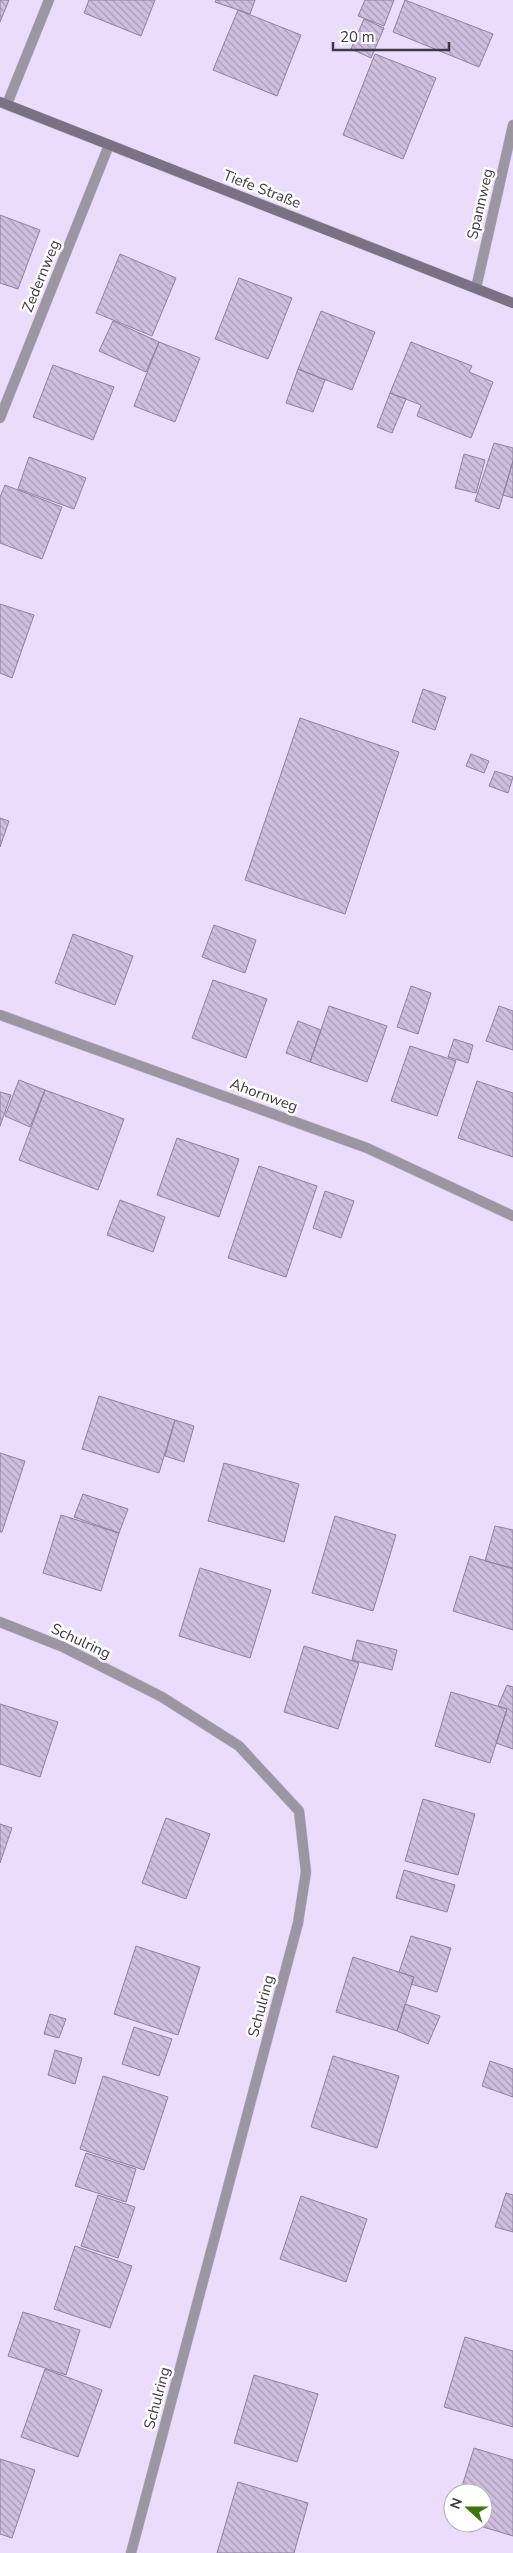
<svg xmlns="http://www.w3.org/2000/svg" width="513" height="2553" font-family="'Nunito Sans',sans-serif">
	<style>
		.building { fill: url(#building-back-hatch); stroke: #8f819f }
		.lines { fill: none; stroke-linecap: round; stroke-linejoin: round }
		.minor-casing { stroke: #c9bbd8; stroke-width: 11 }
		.secondary-casing { stroke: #c9bbd8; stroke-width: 11 }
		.minor { stroke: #9c96a3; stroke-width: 10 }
		.secondary { stroke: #7a7184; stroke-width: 10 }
		.labels { text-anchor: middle; stroke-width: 5; stroke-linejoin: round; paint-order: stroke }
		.street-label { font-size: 15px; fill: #3f3946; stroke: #fff }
	</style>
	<defs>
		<pattern id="building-back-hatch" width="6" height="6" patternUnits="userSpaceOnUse" patternTransform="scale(1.25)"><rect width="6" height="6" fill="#cebfdf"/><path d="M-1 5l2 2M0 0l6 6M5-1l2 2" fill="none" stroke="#a99cb7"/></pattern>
	</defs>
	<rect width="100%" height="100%" fill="#ebdcfc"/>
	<!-- building -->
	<path class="building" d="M 0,0 L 9,0 L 0,22 Z
		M 89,0 L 155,0 L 141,36 L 84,13 Z
		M 216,0 L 255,0 L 250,14 L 215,2 Z
		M 365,0 L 394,0 L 384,26 L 358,16 Z
		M 405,0 L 493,34 L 479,67 L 393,32 Z
		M 238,10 L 301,35 L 277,96 L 213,70 Z
		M 364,19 L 384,28 L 371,58 L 351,49 Z
		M 375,54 L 436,78 L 403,159 L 343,135 Z
		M 0,215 L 40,230 L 18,289 L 0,283 Z
		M 120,254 L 176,278 L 152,336 L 96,313 Z
		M 239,278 L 292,298 L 268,359 L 215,339 Z
		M 321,311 L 375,332 L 352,390 L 298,369 Z
		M 113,321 L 159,342 L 146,372 L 99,351 Z
		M 159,342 L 200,358 L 175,422 L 134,406 Z
		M 411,342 L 472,366 L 469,372 L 493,382 L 471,438 L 417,416 L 421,405 L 390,393 Z
		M 53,365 L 114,387 L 93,440 L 33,417 Z
		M 298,369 L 325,380 L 313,412 L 286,403 Z
		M 390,393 L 406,399 L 392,433 L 377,427 Z
		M 494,443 L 513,448 L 513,461 L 499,509 L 475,501 Z
		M 464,454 L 485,460 L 476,493 L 455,488 Z
		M 29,457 L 86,478 L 74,509 L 18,489 Z
		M 513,461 L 513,498 L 503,495 Z
		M 5,485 L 62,507 L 42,559 L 0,543 L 0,497 Z
		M 0,604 L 34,615 L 12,678 L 0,673 Z
		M 423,689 L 446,697 L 435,730 L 412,722 Z
		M 300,718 L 399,752 L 345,914 L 245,880 Z
		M 471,754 L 489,761 L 484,773 L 466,766 Z
		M 495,771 L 513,777 L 508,793 L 489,786 Z
		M 0,818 L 9,821 L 0,847 Z
		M 214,925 L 256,940 L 245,973 L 202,957 Z
		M 73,934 L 133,956 L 115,1005 L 55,983 Z
		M 213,980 L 267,999 L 246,1058 L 192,1038 Z
		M 411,986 L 431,993 L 418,1034 L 397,1027 Z
		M 329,1006 L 387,1026 L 367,1082 L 310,1062 Z
		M 499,1006 L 513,1011 L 513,1050 L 486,1041 Z
		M 298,1021 L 321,1030 L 310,1062 L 286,1053 Z
		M 454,1039 L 473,1045 L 468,1063 L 448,1057 Z
		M 410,1046 L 456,1061 L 437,1116 L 391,1101 Z
		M 19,1080 L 45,1090 L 30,1127 L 5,1116 Z
		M 477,1081 L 513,1093 L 513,1157 L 458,1138 Z
		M 45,1090 L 124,1119 L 98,1190 L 19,1160 Z
		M 0,1092 L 11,1095 L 0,1126 Z
		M 177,1138 L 239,1159 L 219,1217 L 157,1195 Z
		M 259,1166 L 317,1186 L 286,1277 L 228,1258 Z
		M 325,1191 L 354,1201 L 341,1238 L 313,1228 Z
		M 120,1200 L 165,1217 L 153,1252 L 107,1235 Z
		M 99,1396 L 175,1420 L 159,1473 L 82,1449 Z
		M 175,1420 L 194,1426 L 184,1462 L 165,1456 Z
		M 0,1453 L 25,1461 L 2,1532 L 0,1532 Z
		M 224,1463 L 299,1484 L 284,1542 L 208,1521 Z
		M 83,1494 L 128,1509 L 119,1533 L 74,1517 Z
		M 61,1515 L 119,1533 L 101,1591 L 43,1573 Z
		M 335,1516 L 396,1535 L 373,1611 L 312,1593 Z
		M 495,1526 L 513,1530 L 513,1568 L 485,1561 Z
		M 470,1556 L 513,1569 L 513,1630 L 453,1611 Z
		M 200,1568 L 271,1590 L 250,1658 L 179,1636 Z
		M 357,1640 L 397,1650 L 392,1670 L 352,1660 Z
		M 304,1646 L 359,1663 L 338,1729 L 284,1712 Z
		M 507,1685 L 513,1687 L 513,1749 L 496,1743 L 507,1709 L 498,1706 Z
		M 451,1692 L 507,1709 L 490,1763 L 435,1746 Z
		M 0,1704 L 58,1722 L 40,1777 L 0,1764 Z
		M 423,1799 L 475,1814 L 458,1875 L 405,1861 Z
		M 166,1818 L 210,1834 L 186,1899 L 142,1883 Z
		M 0,1824 L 12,1828 L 0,1863 Z
		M 404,1870 L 455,1885 L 447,1912 L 396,1898 Z
		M 411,1936 L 451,1948 L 437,1992 L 411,1984 L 414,1977 L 399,1972 Z
		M 136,1946 L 200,1967 L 178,2035 L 114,2014 Z
		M 353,1957 L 414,1977 L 397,2031 L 336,2012 Z
		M 405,2004 L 440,2016 L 428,2044 L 397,2031 Z
		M 50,2014 L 66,2019 L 59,2038 L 44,2034 Z
		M 134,2027 L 172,2039 L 159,2076 L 122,2064 Z
		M 55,2050 L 82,2058 L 75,2084 L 48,2075 Z
		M 333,2056 L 399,2076 L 377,2148 L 311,2127 Z
		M 490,2061 L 513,2069 L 513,2097 L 482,2086 Z
		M 103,2076 L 168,2097 L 144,2170 L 80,2149 Z
		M 86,2153 L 136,2169 L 126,2202 L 75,2186 Z
		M 506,2193 L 513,2195 L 513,2232 L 495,2227 Z
		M 98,2195 L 135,2207 L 118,2258 L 81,2246 Z
		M 301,2196 L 367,2219 L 346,2282 L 280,2259 Z
		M 75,2246 L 132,2266 L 110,2328 L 54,2309 Z
		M 23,2312 L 80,2330 L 66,2375 L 8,2356 Z
		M 465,2337 L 513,2351 L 513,2427 L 444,2407 Z
		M 45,2369 L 102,2390 L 78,2457 L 21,2437 Z
		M 254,2375 L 318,2394 L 297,2462 L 234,2443 Z
		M 474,2448 L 513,2460 L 513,2536 L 470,2523 L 483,2523 L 483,2493 L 460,2493 Z
		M 0,2459 L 35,2470 L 12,2538 L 0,2534 Z
		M 238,2482 L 308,2503 L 294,2553 L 217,2553 Z"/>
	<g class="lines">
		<defs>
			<path id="minor" d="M 7,104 L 49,0
				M 476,288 L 513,125
				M 0,418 L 109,145
				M 0,1015 L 367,1148 L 513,1216
				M 0,1622 L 63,1647 L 162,1697 L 239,1746 L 299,1811 L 306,1872 L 298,1923 L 131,2553"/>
			<path id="secondary" d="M 0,102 L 513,303"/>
		</defs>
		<!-- minor casing -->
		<use href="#minor" class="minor-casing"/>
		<!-- secondary casing -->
		<use href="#secondary" class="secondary-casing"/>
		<!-- minor -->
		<use href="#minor" class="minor"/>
		<!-- secondary -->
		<use href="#secondary" class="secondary"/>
	</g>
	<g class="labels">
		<!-- street labels -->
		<g class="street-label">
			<text transform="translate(262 189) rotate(21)" y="5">Tiefe Straße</text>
			<text transform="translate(480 204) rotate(-77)" y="5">Spannweg</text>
			<text transform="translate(41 276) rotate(-68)" y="5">Zedernweg</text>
			<text transform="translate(264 1095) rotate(20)" y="5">Ahornweg</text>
			<text transform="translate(81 1641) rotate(25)" y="5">Schulring</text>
			<text transform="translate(261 2006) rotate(-75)" y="5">Schulring</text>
			<text transform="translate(157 2398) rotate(-75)" y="5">Schulring</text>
		</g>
	</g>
	<!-- north arrow -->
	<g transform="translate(468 2508) rotate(291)"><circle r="24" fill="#ffffff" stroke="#b2b0b5"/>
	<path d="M0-4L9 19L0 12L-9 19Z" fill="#3d770b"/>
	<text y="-8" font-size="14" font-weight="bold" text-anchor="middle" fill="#3f3946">N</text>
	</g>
	<!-- scale -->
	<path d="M333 42v8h116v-8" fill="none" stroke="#3f3946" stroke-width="2.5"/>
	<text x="340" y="42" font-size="15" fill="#3f3946" stroke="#ffffff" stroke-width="4" paint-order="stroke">20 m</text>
</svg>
